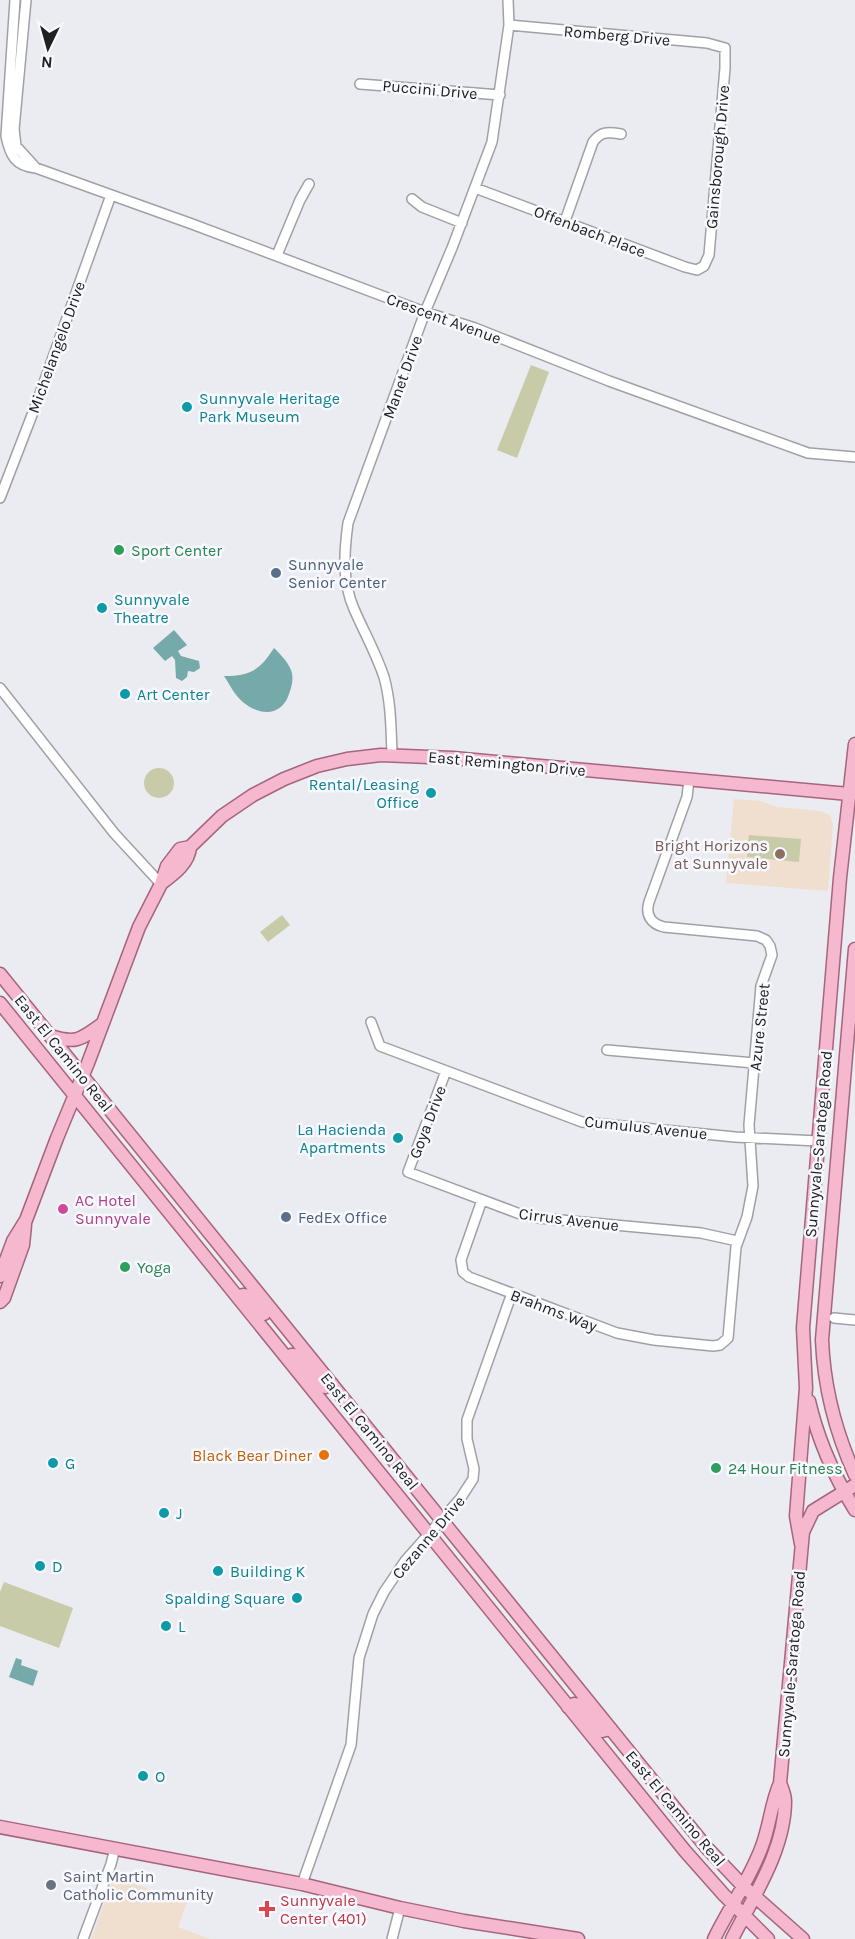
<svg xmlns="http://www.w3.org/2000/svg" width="855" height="1939" font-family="Karla,sans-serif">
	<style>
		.education { fill: #f0dfce }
		.green { fill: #c7cba7 }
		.water { fill: #76aaaa }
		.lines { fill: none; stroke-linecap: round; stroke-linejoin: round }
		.minor-casing { stroke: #9fa1a6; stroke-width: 12 }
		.major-casing { stroke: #a6657d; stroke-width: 15 }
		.minor { stroke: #fff; stroke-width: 9 }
		.major { stroke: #f5b8ce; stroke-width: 12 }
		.culture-dot { fill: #0f9aa8; stroke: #f7f9ff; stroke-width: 2 }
		.leisure-dot { fill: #2e9e5b; stroke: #f7f9ff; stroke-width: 2 }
		.service-dot { fill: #5c6f8a; stroke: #f7f9ff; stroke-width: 2 }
		.education-dot { fill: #8d6e63; stroke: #f7f9ff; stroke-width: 2 }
		.hotel-dot { fill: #d1479c; stroke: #f7f9ff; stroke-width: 2 }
		.food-dot { fill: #e8710a; stroke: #f7f9ff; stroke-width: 2 }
		.worship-dot { fill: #6b7280; stroke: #f7f9ff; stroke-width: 2 }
		.health-dot { fill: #e0444e; stroke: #f7f9ff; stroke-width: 2 }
		.labels { text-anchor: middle; stroke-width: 5; stroke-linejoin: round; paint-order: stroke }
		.street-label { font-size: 16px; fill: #212123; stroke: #f7f9ff }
		.culture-label { font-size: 16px; fill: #0d838f; stroke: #f7f9ff; text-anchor: start }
		.leisure-label { font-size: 16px; fill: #27864d; stroke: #f7f9ff; text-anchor: start }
		.service-label { font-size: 16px; fill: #4e5e75; stroke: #f7f9ff; text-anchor: start }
		.education-label { font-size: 16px; fill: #785e54; stroke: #f7f9ff; text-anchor: end }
		.hotel-label { font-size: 16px; fill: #b23c85; stroke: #f7f9ff; text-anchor: start }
		.food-label { font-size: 16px; fill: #c56008; stroke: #f7f9ff; text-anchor: end }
		.worship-label { font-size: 16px; fill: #5b616d; stroke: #f7f9ff; text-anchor: start }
		.health-label { font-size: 16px; fill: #be3a42; stroke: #f7f9ff; text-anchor: start }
	</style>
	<rect width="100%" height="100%" fill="#eaecf1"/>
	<!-- education -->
	<path class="education" d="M 734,799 L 761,801 L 777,807 L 820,811 L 830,815 L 833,824 L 828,891 L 726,883 Z
		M 114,1877 L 179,1899 L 181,1894 L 189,1897 L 178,1927 L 210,1939 L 91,1939 Z"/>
	<!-- green -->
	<path class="green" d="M 531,365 L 549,372 L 517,458 L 497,450 Z
		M144 783a15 15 0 1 1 30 0a15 15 0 1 1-30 0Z
		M 749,835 L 801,839 L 799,862 L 747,857 Z
		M 282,915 L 290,925 L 268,942 L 260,932 Z
		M 4,1582 L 73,1608 L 59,1648 L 0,1626 L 0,1592 Z"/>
	<!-- water -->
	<path class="water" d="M 174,630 L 187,645 L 178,651 L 181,656 L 199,661 L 200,668 L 194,672 L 188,671 L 187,677 L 182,681 L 176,678 L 175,660 L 172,656 L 165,661 L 153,648 Z
		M 274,648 C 280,654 288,662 291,670 C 294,678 292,686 289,694 C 280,721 252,714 237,696 C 232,690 228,682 224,676 C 250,676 260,670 274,648 Z
		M 16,1658 L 22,1660 L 21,1665 L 38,1671 L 33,1686 L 9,1677 Z"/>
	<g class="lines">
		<defs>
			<path id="minor" d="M 15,0 L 6,136 C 10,155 15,166 36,168 L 192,224 L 425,312 L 475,328 L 609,381 L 808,453 L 855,457
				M 26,0 L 14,129 L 16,146 L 36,168
				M 360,84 L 500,95
				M 475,188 L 685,267 L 697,270 L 704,266 L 709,255 L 725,68 L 725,48 L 707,43 L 509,25
				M 412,199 L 422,207 L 462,223
				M 565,221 L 593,142 C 601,131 608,132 621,134
				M 277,255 L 300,200 L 309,184
				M 0,498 L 37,402 L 111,195
				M 0,688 L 114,833 L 161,884
				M 392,754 C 391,728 391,702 384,677 C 376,653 364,632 354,609 C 342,582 344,552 348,523 L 425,312 L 452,248 L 492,142 L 509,25 L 508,0
				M 371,1022 L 380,1046 L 582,1122 L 735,1137 L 818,1141
				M 607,1050 L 754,1063
				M 446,1071 L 408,1172 L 520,1214 L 539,1218 L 701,1233 L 737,1241
				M 482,1200 L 461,1260 L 463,1272 L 469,1277 L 617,1333 L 654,1340 L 713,1346 L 720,1345 L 728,1338 L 736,1247 L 747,1217 L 753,1186 L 749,1125 L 761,986 L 772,955 L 770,946 L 766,940 L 757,936 L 664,927 C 651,924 645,915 649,902 L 687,797 L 689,780
				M 834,1318 L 855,1320
				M 302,1884 L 351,1745 L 359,1658 L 373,1614 L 384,1592 L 405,1561 L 460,1499 L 473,1479 L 474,1469 L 467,1439 L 467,1420 L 512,1293
				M 83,1939 L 111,1864 L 115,1848
				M 392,1939 L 400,1908"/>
			<path id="major" d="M 162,883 C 174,874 189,863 190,847
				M 855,949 L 822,1340 C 824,1388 835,1431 855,1475
				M 0,974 L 707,1848 L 743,1886 L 803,1939
				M 0,1003 L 685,1851 L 724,1895 L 768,1939
				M 50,1036 C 76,1044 80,1040 102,1024
				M 0,1276 L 13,1241 L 26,1220 L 57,1138 L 88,1063 L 139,927 L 161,884 L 167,866 L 180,849 L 190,847 L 222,816 L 253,795 L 284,779 L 317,766 L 347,759 L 381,755 L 453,758 L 849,794
				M 238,1298 L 243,1295 L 249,1296 L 264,1314
				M 0,1302 L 4,1298 L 23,1245 L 25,1225
				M 291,1355 L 294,1355 L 318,1383 L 325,1387 L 332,1384
				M 809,1401 C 818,1440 834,1476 855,1510
				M 801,1544 L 796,1516 L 806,1388 L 803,1328 L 840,878 L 855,744
				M 568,1707 L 574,1704 L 580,1705 L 602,1731 L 611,1729
				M 0,1827 L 302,1884 L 400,1908 L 464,1921 L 578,1939
				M 714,1939 C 729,1908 750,1879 762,1846 C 770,1825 771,1803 780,1783 L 803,1532 L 813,1511 L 855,1485
				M 732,1939 C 753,1897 785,1850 785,1801 C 785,1795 782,1788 780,1783"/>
		</defs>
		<!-- minor casing -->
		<use href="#minor" class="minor-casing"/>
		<!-- major casing -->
		<use href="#major" class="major-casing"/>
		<!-- minor -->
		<use href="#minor" class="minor"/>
		<!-- major -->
		<use href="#major" class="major"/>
	</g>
	<!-- markers -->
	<g class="culture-dot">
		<circle cx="187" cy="407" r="6"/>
		<circle cx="102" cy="608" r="6"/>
		<circle cx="125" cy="694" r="6"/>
		<circle cx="431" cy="793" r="6"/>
		<circle cx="398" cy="1138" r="6"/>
		<circle cx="53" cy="1463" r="6"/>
		<circle cx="164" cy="1513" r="6"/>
		<circle cx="40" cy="1566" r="6"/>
		<circle cx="218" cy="1571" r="6"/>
		<circle cx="297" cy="1598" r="6"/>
		<circle cx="166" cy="1626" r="6"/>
		<circle cx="143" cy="1776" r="6"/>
	</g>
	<g class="leisure-dot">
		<circle cx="119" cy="550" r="6"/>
		<circle cx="125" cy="1267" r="6"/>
		<circle cx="716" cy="1468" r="6"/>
	</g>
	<g class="service-dot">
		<circle cx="276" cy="573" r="6"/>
		<circle cx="286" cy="1217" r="6"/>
	</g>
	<circle class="education-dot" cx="780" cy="854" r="6"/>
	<circle class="hotel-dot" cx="63" cy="1209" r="6"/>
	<circle class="food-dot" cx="324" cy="1455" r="6"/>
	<circle class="worship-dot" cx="51" cy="1885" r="6"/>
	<path class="health-dot" d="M264 1900h6v6h6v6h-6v6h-6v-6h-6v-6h6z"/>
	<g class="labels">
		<!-- street labels -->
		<g class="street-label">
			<text transform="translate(617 35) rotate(5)" y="6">Romberg Drive</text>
			<text transform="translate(430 89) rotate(5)" y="6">Puccini Drive</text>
			<text transform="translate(717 157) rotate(-85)" y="6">Gainsborough Drive</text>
			<text transform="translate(590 231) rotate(21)" y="6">Offenbach Place</text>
			<text transform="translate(444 318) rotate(20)" y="6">Crescent Avenue</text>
			<text transform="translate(56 347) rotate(-70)" y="6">Michelangelo Drive</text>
			<text transform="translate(402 377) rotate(-70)" y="6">Manet Drive</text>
			<text transform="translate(507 763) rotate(5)" y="6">East Remington Drive</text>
			<text transform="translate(759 1027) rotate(-84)" y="6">Azure Street</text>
			<text transform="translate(64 1053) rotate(51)" y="6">East El Camino Real</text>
			<text transform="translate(427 1122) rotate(-69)" y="6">Goya Drive</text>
			<text transform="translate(646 1127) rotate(6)" y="6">Cumulus Avenue</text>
			<text transform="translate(818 1144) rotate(-85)" y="6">Sunnyvale-Saratoga Road</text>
			<text transform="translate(569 1219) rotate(7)" y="6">Cirrus Avenue</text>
			<text transform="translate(554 1310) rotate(21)" y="6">Brahms Way</text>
			<text transform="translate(370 1431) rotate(51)" y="6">East El Camino Real</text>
			<text transform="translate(428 1537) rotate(-50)" y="6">Cezanne Drive</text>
			<text transform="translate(791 1664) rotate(-85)" y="6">Sunnyvale-Saratoga Road</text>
			<text transform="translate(676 1808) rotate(50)" y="6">East El Camino Real</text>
		</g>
		<!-- culture labels -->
		<g class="culture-label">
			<text x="199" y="404">Sunnyvale Heritage<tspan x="199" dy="18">Park Museum</tspan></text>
			<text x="114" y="605">Sunnyvale<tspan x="114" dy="18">Theatre</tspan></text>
			<text x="137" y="700">Art Center</text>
			<text x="419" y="790" text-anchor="end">Rental/Leasing<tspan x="419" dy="18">Office</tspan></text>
			<text x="386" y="1135" text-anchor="end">La Hacienda<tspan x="386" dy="18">Apartments</tspan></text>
			<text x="65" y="1469">G</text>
			<text x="176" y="1519">J</text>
			<text x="52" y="1572">D</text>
			<text x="230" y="1577">Building K</text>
			<text x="285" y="1604" text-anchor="end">Spalding Square</text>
			<text x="178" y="1632">L</text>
			<text x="155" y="1782">O</text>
		</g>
		<!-- leisure labels -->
		<g class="leisure-label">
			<text x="131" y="556">Sport Center</text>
			<text x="137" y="1273">Yoga</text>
			<text x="728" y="1474">24 Hour Fitness</text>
		</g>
		<!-- service labels -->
		<g class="service-label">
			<text x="288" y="570">Sunnyvale<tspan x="288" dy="18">Senior Center</tspan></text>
			<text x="298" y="1223">FedEx Office</text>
		</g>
		<!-- education labels -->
		<g class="education-label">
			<text x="768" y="851">Bright Horizons<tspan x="768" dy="18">at Sunnyvale</tspan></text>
		</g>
		<!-- hotel labels -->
		<g class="hotel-label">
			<text x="75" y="1206">AC Hotel<tspan x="75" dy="18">Sunnyvale</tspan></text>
		</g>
		<!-- food labels -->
		<g class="food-label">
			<text x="312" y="1461">Black Bear Diner</text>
		</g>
		<!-- worship labels -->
		<g class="worship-label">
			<text x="63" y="1882">Saint Martin<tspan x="63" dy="18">Catholic Community</tspan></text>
		</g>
		<!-- health labels -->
		<g class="health-label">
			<text x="280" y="1906">Sunnyvale<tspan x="280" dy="18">Center (401)</tspan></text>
		</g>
	</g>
	<!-- north arrow -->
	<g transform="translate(48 48) rotate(185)" stroke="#f7f9ff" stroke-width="4.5" paint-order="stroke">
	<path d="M0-4.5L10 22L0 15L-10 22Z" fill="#212123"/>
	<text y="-9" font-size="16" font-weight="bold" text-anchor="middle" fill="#212123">N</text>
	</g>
</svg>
